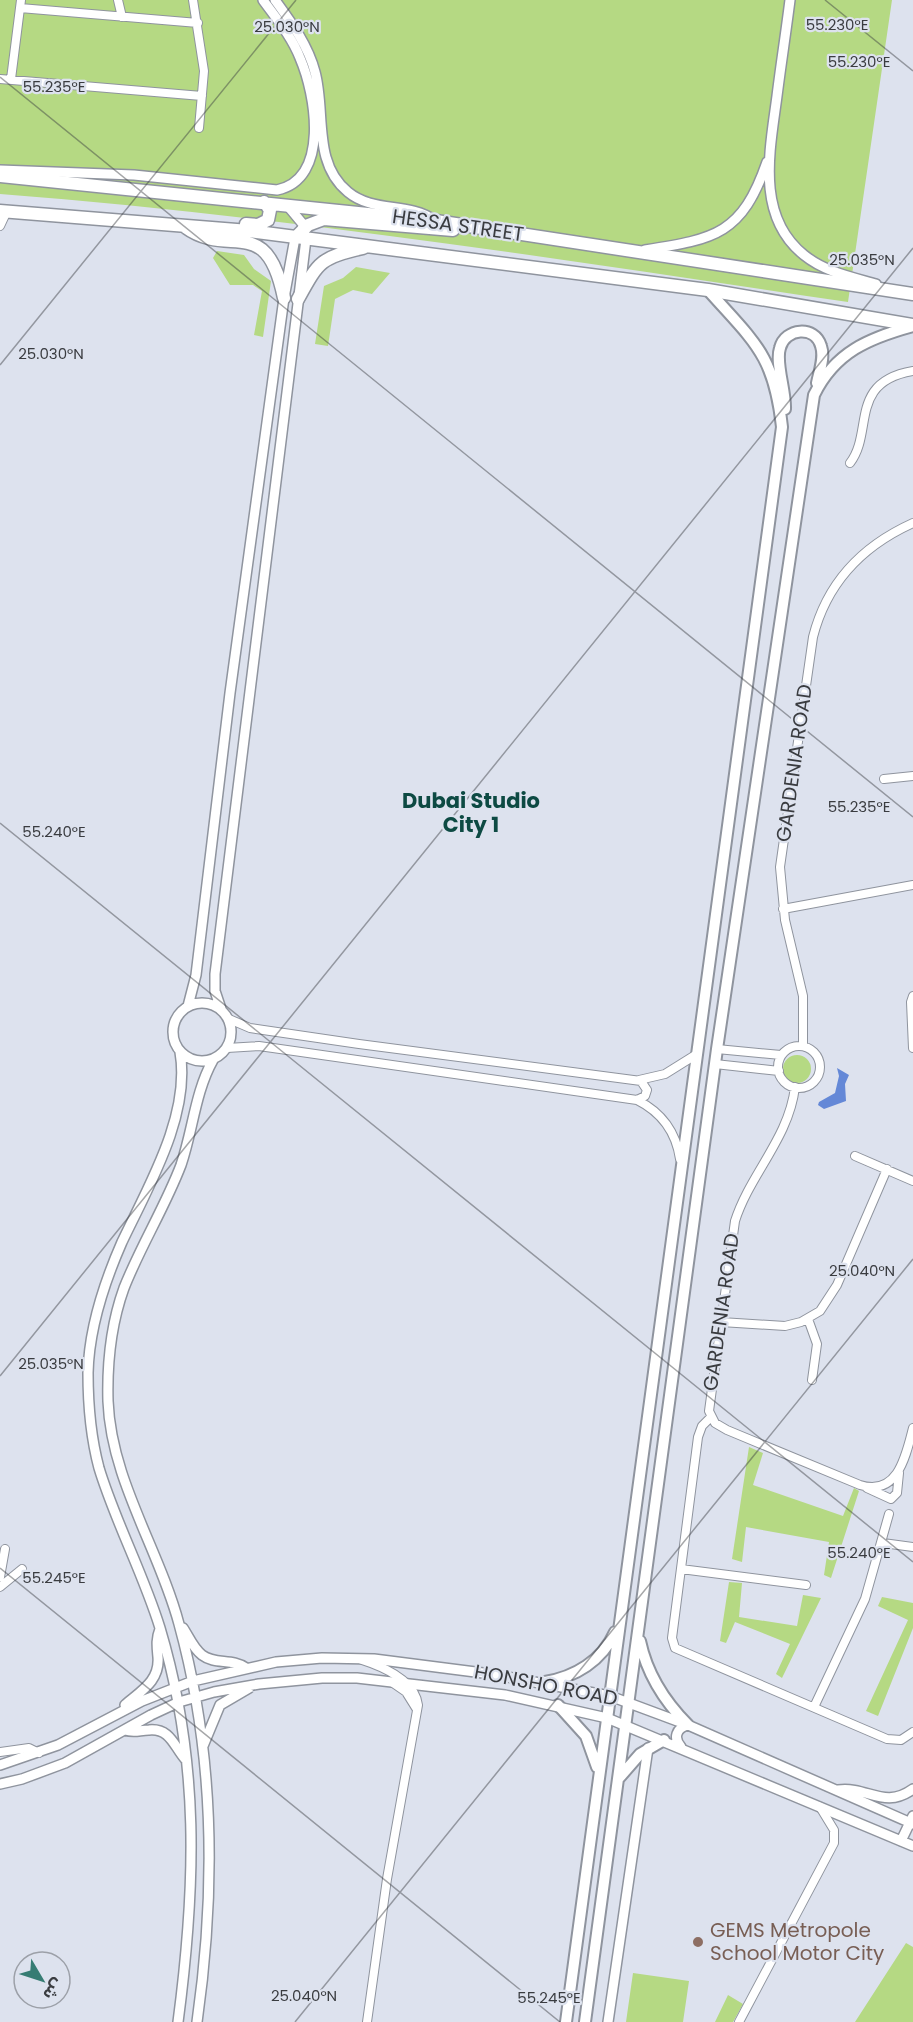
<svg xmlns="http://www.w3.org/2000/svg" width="913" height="2022" font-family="Poppins,'Noto Sans Arabic',sans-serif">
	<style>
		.green { fill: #b5d983 }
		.water { fill: #6488d7 }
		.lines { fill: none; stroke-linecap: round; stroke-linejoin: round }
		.minor-casing { stroke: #8f949e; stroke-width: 10 }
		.tertiary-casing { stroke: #8f949e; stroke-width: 12 }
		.secondary-casing { stroke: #8f949e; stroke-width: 14 }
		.primary-casing { stroke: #8f949e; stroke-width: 15 }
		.minor { stroke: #fff; stroke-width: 8 }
		.tertiary { stroke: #fff; stroke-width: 9 }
		.secondary { stroke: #fff; stroke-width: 10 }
		.primary { stroke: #fff; stroke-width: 12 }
		.ticks { fill: none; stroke: #3a3c40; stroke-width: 1.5; stroke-opacity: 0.45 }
		.education-dot { fill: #8d6e63; stroke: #dde2ee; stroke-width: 2 }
		.labels { text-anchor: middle; stroke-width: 4.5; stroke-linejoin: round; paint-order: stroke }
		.street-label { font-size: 20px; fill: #3a3c40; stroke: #dde2ee }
		.education-label { font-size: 20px; fill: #785e54; stroke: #dde2ee; text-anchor: start }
		.neighbourhood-label { font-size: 21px; font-weight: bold; fill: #0d4a43; stroke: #dde2ee }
		.ticks-label { font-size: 15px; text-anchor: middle; fill: #3a3c40; stroke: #dde2ee; stroke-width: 4.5; stroke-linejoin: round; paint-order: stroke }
	</style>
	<rect width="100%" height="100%" fill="#dde2ee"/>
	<!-- green -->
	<path class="green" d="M 0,0 L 892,0 L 848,302 C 566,260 284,216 0,194 Z
		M 217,251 L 244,255 L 254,269 L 271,281 L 263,337 L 254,335 L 262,291 L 253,285 L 230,285 L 213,258 Z
		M 356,267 L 390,273 L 372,294 L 353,290 L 335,299 L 328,346 L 315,344 L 324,286 L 343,278 Z
		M783 1069a14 14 0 1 1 28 0a14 14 0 1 1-28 0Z
		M 749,1447 L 763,1453 L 753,1485 L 843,1516 L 854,1488 L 859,1491 L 831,1578 L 824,1575 L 829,1542 L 746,1527 L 742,1562 L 732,1559 Z
		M 729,1582 L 742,1583 L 739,1617 L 797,1626 L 803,1595 L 821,1598 L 782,1678 L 776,1674 L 790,1644 L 735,1622 L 726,1643 L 720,1641 Z
		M 882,1597 L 913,1603 L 913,1628 L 878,1716 L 866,1711 L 908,1620 L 878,1606 Z
		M 906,1943 L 913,1947 L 913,2022 L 855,2022 Z
		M 633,1973 L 689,1981 L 683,2022 L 626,2022 Z
		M 728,1995 L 743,2004 L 733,2022 L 715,2022 Z"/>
	<!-- water -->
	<path class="water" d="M 837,1068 L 849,1075 L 845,1084 L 846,1101 L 824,1109 L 818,1105 L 819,1102 L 835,1093 L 839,1076 Z"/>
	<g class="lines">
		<defs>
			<path id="minor" d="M 118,0 L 122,17
				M 193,0 L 204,71 L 199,128
				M 20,8 L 198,23
				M 0,79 L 202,96
				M 11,79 L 21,0
				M 0,226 L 7,211
				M 850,463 C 874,432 848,382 913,371
				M 884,779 L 913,776
				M 783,909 L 913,885
				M 913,996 L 911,1002 L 913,1048
				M 803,1046 L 803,996 L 785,920 L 780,867 L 813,637 C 827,582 862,546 913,523
				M778 1067a21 21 0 1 1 42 0a21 21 0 1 1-42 0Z
				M 227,1048 L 259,1046 L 637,1100 L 645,1096 L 647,1090 L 641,1081 L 359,1044 L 250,1028 L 229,1019
				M 717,1049 L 781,1055
				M 715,1064 L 779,1071
				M 639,1080 L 665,1074 L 697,1054
				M 795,1087 C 789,1138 750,1174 735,1221 L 709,1411 L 715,1423 L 727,1430 L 860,1485 C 898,1497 906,1455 913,1428
				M 637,1100 C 661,1112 676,1132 680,1159
				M 855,1156 L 913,1181
				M 808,1319 L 817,1344 L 812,1380
				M 721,1322 L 785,1326 L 801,1322 L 820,1311 L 837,1285 L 887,1169
				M 711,1417 L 702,1426 L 698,1437 L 672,1638 L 675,1648 L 887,1739 L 901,1740 L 913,1732
				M 867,1488 L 891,1499 L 897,1493 L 899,1473
				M 883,1543 L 913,1547
				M 681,1569 L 806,1585
				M 0,1577 L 5,1549
				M 0,1587 L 22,1569
				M 362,1660 C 384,1667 415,1681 418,1705 L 387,1879 L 367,2022
				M 393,1683 L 406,1692 L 416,1708
				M 814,1707 L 865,1599 L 889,1514
				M 0,1752 L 29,1748 L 39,1753
				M 739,2022 L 834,1843 L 834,1830 L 820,1807"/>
			<path id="tertiary" d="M 275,0 C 291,22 308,45 315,72 C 326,112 312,163 348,192 C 373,213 409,202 434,220
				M 790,0 C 786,32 781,64 777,96 C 770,150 755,216 804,255 C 825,272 851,277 876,284
				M 0,170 L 134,175 L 277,190 C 330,179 316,95 300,58 C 292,37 276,18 263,0
				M 645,250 C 716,239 742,234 767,162
				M173 1032a29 29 0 1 1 58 0a29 29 0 1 1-58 0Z
				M 188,1006 L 196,975 L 230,693 L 284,298 L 295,238
				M 221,1009 L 215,991 L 215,974 L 306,239 L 302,223 L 287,205
				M 183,1628 C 189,1637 193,1648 202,1655 C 215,1665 232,1658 246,1668
				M 125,1705 C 141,1691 160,1681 158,1657 C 157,1646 156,1639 160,1629
				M 125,1730 C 134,1733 140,1730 149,1730 C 171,1728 174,1747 186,1760
				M 203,1746 L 220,1705 L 249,1688
				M 681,1747 C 673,1738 676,1728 688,1725
				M 0,1765 L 58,1745 L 142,1701 L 193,1681 L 276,1662 L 322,1658 L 374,1659 L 491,1674 L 610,1696 L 688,1725 L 913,1824
				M 0,1784 L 22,1779 L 65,1763 L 151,1715 L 179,1702 L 214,1692 L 259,1684 L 322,1678 L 357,1678 L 505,1695 L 607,1718 L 913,1846
				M 838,1790 C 868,1786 884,1810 913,1789
				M 901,1841 L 913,1816
				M 178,2022 C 196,1885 200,1762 160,1628 C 143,1573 115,1521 99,1468 C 91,1438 88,1404 88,1373 C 89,1328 104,1283 122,1242 C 148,1187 191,1115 180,1052
				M 197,2022 C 216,1889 215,1755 179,1624 C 159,1549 111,1480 108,1401 C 107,1363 111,1324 124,1288 C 141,1245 165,1207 181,1165 C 193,1130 195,1092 213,1060
				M 608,2022 L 648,1748"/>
			<path id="secondary" d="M 785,409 C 786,391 775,363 780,348 C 785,328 815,325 821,346 C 825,358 819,372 817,383
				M 640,1641 C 647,1674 664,1701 688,1725
				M 545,1682 C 575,1677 602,1661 615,1632
				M 558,1705 L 586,1736 L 597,1767
				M 619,1778 L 640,1754 L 664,1740
				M 566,2022 L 782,427 C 774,354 754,342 708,290
				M 585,2022 L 717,1049 L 814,395 C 835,352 869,338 913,326"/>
			<path id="primary" d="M 0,176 L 436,221 L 913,294
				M 0,211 L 249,231 L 708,290 L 913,325
				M 246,224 L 258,225 L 268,220 L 270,210 L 264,202
				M 185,227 C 230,260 266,211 284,298
				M 295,238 L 308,225 L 324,219 L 453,230
				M 298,299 C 319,261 320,258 363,248"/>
		</defs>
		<!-- minor casing -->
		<use href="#minor" class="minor-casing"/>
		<!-- tertiary casing -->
		<use href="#tertiary" class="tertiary-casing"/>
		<!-- secondary casing -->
		<use href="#secondary" class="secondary-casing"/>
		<!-- primary casing -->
		<use href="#primary" class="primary-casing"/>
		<!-- minor -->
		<use href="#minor" class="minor"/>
		<!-- tertiary -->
		<use href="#tertiary" class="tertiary"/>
		<!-- secondary -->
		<use href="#secondary" class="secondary"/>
		<!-- primary -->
		<use href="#primary" class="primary"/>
	</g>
	<!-- ticks -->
	<path class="ticks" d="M 825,0 L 913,71M 0,77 L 913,817M 0,365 L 296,0M 0,823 L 913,1562M 0,1376 L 913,248M 0,1568 L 560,2022M 295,2022 L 913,1259"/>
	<!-- markers -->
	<circle class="education-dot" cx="698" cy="1942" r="6"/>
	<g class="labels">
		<!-- street labels -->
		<g class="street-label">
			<text transform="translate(458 225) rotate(8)" y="7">HESSA STREET</text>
			<text transform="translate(794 763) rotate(-82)" y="7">GARDENIA ROAD</text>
			<text transform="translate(721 1312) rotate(-82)" y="7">GARDENIA ROAD</text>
			<text transform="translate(546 1685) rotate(11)" y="7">HONSHO ROAD</text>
		</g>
		<!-- education labels -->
		<g class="education-label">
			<text x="710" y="1937">GEMS Metropole<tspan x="710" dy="23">School Motor City</tspan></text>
		</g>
		<!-- neighbourhood labels -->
		<g class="neighbourhood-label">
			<text x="471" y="808">Dubai Studio<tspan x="471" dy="24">City 1</tspan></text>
		</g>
	</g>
	<g class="ticks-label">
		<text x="837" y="30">55.230°E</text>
		<text x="287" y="32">25.030°N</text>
		<text x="859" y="67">55.230°E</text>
		<text x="54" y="92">55.235°E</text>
		<text x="862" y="265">25.035°N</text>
		<text x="51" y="359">25.030°N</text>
		<text x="859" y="812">55.235°E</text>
		<text x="54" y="837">55.240°E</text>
		<text x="862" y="1276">25.040°N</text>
		<text x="51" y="1369">25.035°N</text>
		<text x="859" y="1558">55.240°E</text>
		<text x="54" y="1583">55.245°E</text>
		<text x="304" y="2001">25.040°N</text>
		<text x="549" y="2003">55.245°E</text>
	</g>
	<!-- north arrow -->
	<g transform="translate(42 1980) rotate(129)"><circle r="28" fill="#dde2ee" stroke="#9ca0a8" stroke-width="1.5"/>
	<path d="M0-4.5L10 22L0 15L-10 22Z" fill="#367c73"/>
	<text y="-9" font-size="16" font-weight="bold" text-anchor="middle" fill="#3a3c40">ش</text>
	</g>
</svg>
